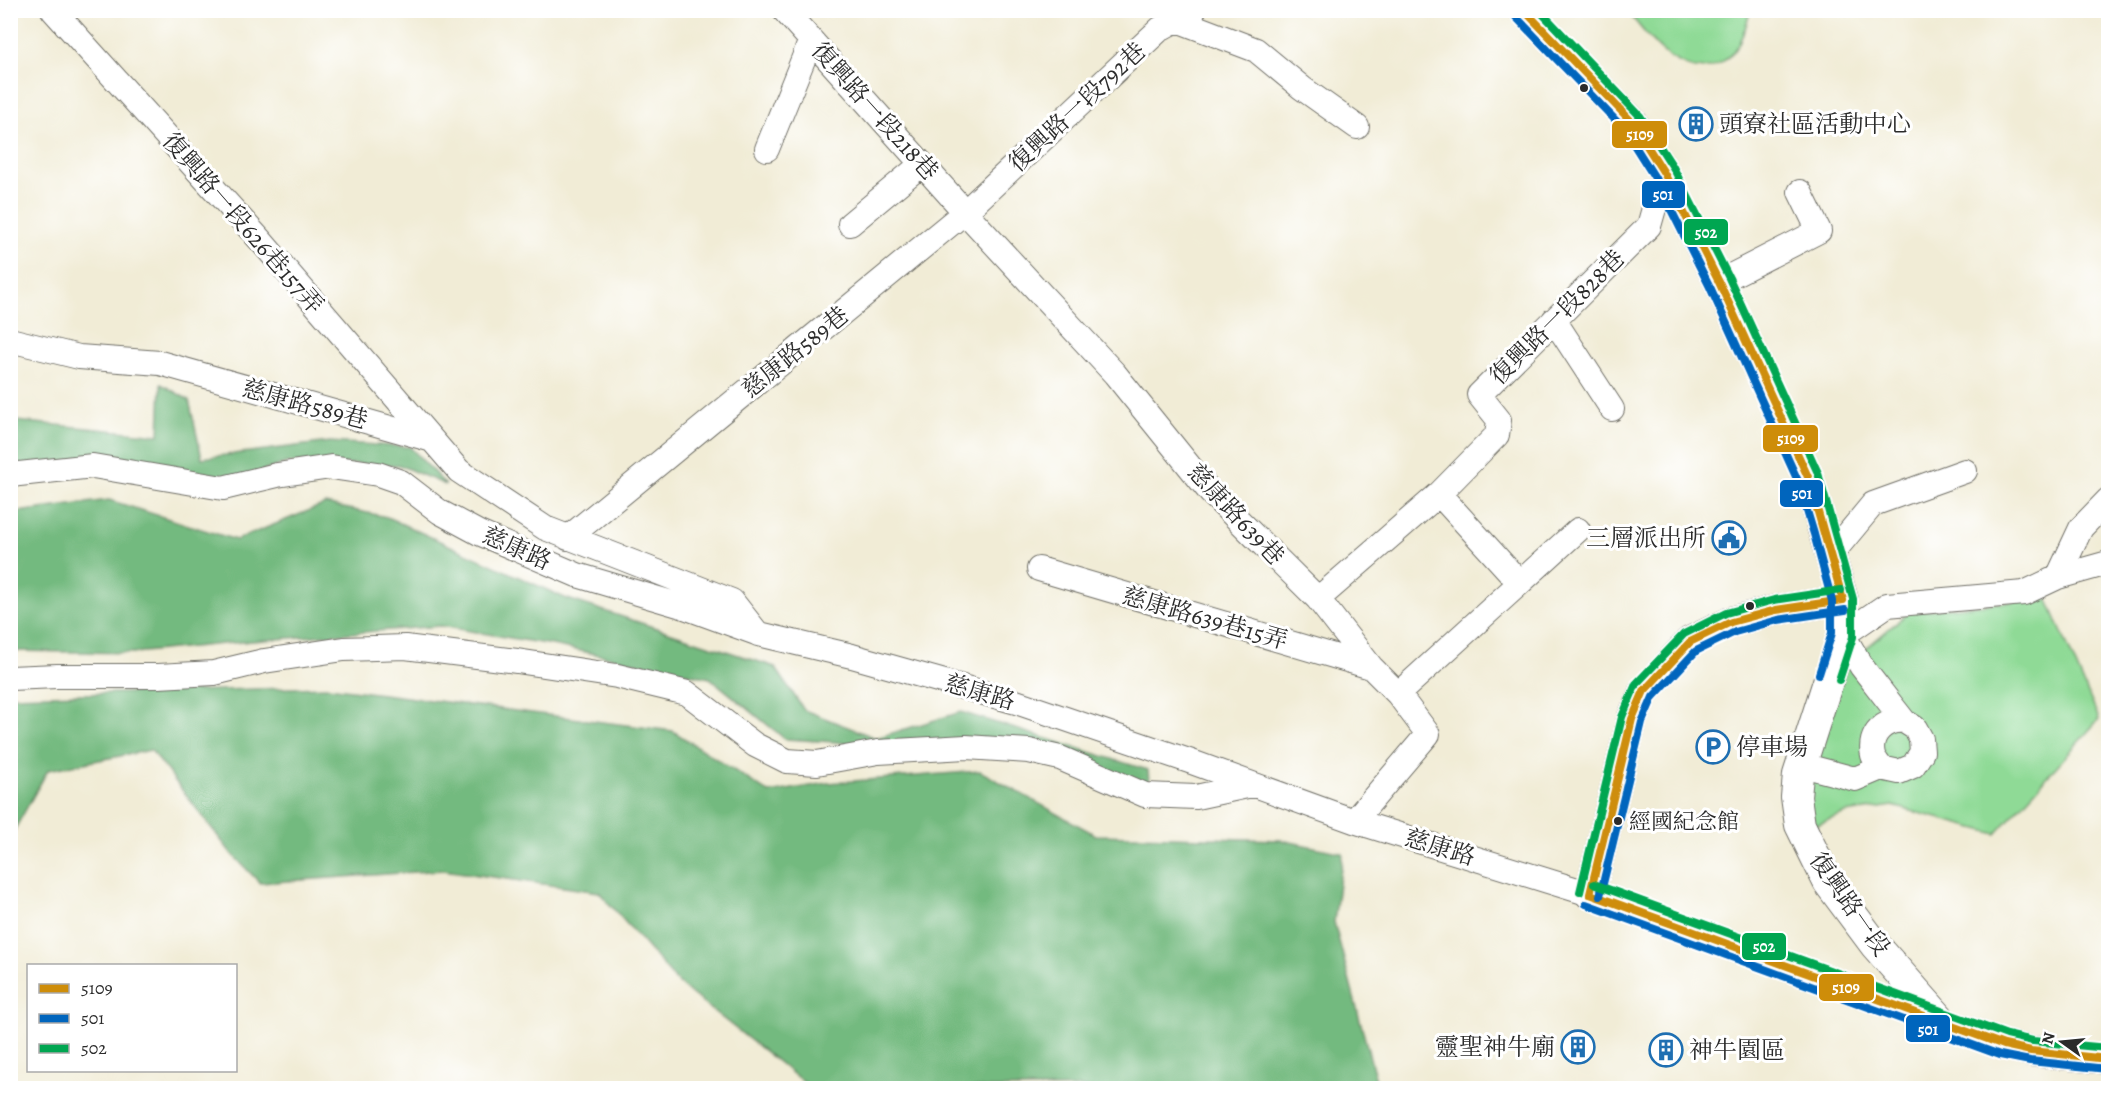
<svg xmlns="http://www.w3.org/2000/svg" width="2119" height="1099" font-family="Alegreya,'Noto Serif TC',serif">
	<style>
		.green { fill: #8fda96; stroke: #5d8260; stroke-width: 1.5 }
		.forest { fill: #73ba7f; stroke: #4f7255; stroke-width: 1.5 }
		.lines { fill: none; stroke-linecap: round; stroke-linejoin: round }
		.minor-casing { stroke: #706f67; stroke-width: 26 }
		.major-casing { stroke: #706f67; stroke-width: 32 }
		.minor { stroke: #fff; stroke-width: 24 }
		.major { stroke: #fff; stroke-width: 30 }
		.bus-1-casing { stroke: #fff; stroke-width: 12 }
		.bus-2-casing { stroke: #fff; stroke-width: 12 }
		.bus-3-casing { stroke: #fff; stroke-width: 12 }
		.bus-1 { stroke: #ce8d09; stroke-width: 8 }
		.bus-2 { stroke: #0065bd; stroke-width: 8 }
		.bus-3 { stroke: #00a651; stroke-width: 8 }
		.bus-dot { fill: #2b2b2b; stroke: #fff; stroke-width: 2 }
		.labels { text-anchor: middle; stroke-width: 6; stroke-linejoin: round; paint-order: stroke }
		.bus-label { font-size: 22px; fill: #2b2b2b; stroke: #fff; text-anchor: start }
		.street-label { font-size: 24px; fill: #2b2b2b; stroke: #fff }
		.poi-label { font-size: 24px; fill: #2b2b2b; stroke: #fff; text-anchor: start }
		.line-badge { stroke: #fff; stroke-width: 2 }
		.badge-label { font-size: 16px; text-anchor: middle; font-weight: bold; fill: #fff }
	</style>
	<rect width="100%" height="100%" fill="#fff"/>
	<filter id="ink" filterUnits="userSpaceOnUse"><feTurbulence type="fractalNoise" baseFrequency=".0167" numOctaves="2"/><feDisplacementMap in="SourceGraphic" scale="12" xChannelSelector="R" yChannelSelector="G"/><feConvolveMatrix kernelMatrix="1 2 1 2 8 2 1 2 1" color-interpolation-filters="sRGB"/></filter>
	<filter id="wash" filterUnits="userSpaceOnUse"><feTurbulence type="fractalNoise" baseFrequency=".008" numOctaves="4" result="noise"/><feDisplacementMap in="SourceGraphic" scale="24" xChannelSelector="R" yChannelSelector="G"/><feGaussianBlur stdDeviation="1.35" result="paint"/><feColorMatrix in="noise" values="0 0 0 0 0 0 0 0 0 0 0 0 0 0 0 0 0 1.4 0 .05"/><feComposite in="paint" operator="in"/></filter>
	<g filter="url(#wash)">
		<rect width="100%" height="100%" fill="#f1ecd6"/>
		<!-- green -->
		<path class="green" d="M 1627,11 L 1750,11 C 1740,56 1713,88 1667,55 C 1653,45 1638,24 1627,11 Z
			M 2047,598 L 2099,719 L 1996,834 L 1893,806 L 1845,813 L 1814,826 L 1806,798 L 1845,666 L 1909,612 Z"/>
		<!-- forest -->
		<path class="forest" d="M 161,384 L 189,400 L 202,458 L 329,442 L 410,447 L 446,485 L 399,465 L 286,463 L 228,483 L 134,459 L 11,469 L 10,429 L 16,421 L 159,435 Z
			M 109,500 L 236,540 L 325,504 L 387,517 L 565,598 L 775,667 L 804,710 L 876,738 L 961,712 L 1148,770 L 1149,783 L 1124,781 L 1052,749 L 881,748 L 835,742 L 785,739 L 710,678 L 552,645 L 440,626 L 252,641 L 134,653 L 11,651 L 10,513 Z
			M 328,687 L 673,731 L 769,793 L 828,783 L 980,771 L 1096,835 L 1281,840 L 1343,853 L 1334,922 L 1378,1088 L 811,1088 L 679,984 L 599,892 L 443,870 L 260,883 L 231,853 L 151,750 L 48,770 L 11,836 L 11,696 Z"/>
	</g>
	<g filter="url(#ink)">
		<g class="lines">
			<defs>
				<path id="minor" d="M 53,10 L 261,241 L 459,471 L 545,528 L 732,601 L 758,634
					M 784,10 L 965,212 L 1115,374 L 1211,493 L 1318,599 L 1371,667 L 1398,694 L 1428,734 L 1354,821
					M 1177,20 L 1256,50 L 1302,88 L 1357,127
					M 767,149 L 811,40
					M 850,224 L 922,164
					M 1719,282 L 1819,231 L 1800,192
					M 1554,320 L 1612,409
					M 10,340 L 79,357 L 160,363 L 429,439
					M 10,475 L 93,466 L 223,488 L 277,475 L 331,467 L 378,474 L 401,482 L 440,512 L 479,533 L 577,575 L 682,606 L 759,634 L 852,656 L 1016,702 L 1189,761 L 1354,821 L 1590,894
					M 1439,494 L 1519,582
					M 568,538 L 965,212 L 1160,29 L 1194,10
					M 1830,556 L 1873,504 L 1965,471
					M 1039,569 L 1371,667
					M 2058,577 L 2108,563
					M 1318,599 L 1439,494 L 1497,435 L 1499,420 L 1479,395 L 1649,226 L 1664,173
					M 10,678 L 57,676 L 158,676 L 214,673 L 264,661 L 344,649 L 405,647 L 517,661 L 617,676 L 687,693 L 755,745 L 787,761 L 817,763 L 878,752 L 966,747 L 1029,751 L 1060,758 L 1145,795 L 1196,797 L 1252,785
					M 1398,694 L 1578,530
					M 1802,765 L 1855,779 L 1881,768 L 1899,772 L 1913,766 L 1922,752 L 1921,739 L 1915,728 L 1904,721 L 1893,707 L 1862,667 L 1843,635 L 1887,605 L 2024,593 L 2058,577 L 2081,528 L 2108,500
					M 1881,768 C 1879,764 1874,759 1873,755 C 1868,734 1885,719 1904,721"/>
				<path id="major" d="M 1524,10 L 1632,122 L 1664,173 L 1719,282 L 1808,477 L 1843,600 L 1843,635 L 1798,775 L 1796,797 L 1800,825 L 1828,882 L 1875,945 L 1942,1021
					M 1843,600 L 1776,610 L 1731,622 L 1690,642 L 1644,691 L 1632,719 L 1590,894 L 2004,1045 L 2031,1051 L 2108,1059"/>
			</defs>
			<!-- minor casing -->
			<use href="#minor" class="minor-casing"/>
			<!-- major casing -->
			<use href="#major" class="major-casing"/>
			<!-- minor -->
			<use href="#minor" class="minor"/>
			<!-- major -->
			<use href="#major" class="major"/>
			<defs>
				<path id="bus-1" d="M 1524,10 L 1632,122 L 1664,173 L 1719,282 L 1808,477 L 1843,600
					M 1590,894 L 2004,1045 L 2031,1051 L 2108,1059
					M 1590,894 L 1632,719 L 1644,691 L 1690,642 L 1731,622 L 1776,610 L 1843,600"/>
				<path id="bus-2" d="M 1516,17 L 1624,129 L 1655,178 L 1710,287 L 1798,481 L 1814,534 L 1832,601 L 1832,633 L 1819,674
					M 1600,896 L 1642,722 L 1653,697 L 1696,651 L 1735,632 L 1778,620 L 1845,610
					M 1586,904 L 2000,1055 L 2030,1061 L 2107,1069"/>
				<path id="bus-3" d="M 1539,10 L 1640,116 L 1673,167 L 1729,278 L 1818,473 L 1853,599 L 1853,637 L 1839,680
					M 1594,884 L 2007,1035 L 2033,1041 L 2108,1048
					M 1580,892 L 1622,717 L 1636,684 L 1684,634 L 1726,613 L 1774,600 L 1841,590"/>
			</defs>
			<!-- bus-1 casing -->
			<use href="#bus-1" class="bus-1-casing"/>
			<!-- bus-2 casing -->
			<use href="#bus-2" class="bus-2-casing"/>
			<!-- bus-3 casing -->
			<use href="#bus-3" class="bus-3-casing"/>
			<!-- bus-1 -->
			<use href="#bus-1" class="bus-1"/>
			<!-- bus-2 -->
			<use href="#bus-2" class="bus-2"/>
			<!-- bus-3 -->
			<use href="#bus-3" class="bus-3"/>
		</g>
	</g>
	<!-- icons -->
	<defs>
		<symbol id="building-ring" viewBox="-11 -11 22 22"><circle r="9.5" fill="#fff" stroke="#1f6fb2" stroke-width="1.5"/><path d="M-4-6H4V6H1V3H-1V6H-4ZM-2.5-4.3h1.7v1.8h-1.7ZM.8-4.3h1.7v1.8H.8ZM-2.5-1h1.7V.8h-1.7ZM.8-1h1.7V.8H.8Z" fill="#1f6fb2"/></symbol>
		<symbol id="civic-ring" viewBox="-11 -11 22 22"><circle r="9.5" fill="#fff" stroke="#1f6fb2" stroke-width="1.5"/><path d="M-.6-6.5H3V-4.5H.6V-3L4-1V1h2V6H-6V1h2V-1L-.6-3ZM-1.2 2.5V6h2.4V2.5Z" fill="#1f6fb2"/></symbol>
		<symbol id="parking-ring" viewBox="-11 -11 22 22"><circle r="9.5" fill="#fff" stroke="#1f6fb2" stroke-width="1.5"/><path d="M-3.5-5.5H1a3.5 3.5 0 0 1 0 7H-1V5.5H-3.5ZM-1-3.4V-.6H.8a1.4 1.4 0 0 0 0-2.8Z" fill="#1f6fb2"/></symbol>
	</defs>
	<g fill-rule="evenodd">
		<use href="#building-ring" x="1677" y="105" width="38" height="38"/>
		<use href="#civic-ring" x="1710" y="519" width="38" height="38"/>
		<use href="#parking-ring" x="1694" y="728" width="38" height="38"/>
		<use href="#building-ring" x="1559" y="1028" width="38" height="38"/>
		<use href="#building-ring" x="1647" y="1031" width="38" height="38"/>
	</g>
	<!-- markers -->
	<g class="bus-dot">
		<circle cx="1584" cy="88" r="5"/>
		<circle cx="1750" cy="606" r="5"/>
		<circle cx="1618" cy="821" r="5"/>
	</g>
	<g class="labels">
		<!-- bus labels -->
		<g class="bus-label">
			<text x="1629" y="829">經國紀念館</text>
		</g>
		<!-- street labels -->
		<g class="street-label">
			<text transform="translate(1077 107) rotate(-43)" y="8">復興路一段792巷</text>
			<text transform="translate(875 111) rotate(48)" y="8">復興路一段218巷</text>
			<text transform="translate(243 223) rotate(49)" y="8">復興路一段626巷157弄</text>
			<text transform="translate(1557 317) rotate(-45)" y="8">復興路一段828巷</text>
			<text transform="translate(795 352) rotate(-39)" y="8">慈康路589巷</text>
			<text transform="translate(305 404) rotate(15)" y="8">慈康路589巷</text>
			<text transform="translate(1236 514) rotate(47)" y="8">慈康路639巷</text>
			<text transform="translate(517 548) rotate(24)" y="8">慈康路</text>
			<text transform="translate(1205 618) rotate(16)" y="8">慈康路639巷15弄</text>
			<text transform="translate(980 692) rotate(16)" y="8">慈康路</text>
			<text transform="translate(1440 847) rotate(17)" y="8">慈康路</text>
			<text transform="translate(1850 904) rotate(55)" y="8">復興路一段</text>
		</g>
		<!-- poi labels -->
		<g class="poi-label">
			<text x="1719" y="132">頭寮社區活動中心</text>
			<text x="1706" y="546" text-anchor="end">三層派出所</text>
			<text x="1736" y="755">停車場</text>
			<text x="1555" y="1055" text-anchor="end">靈聖神牛廟</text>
			<text x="1689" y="1058">神牛園區</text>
		</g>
	</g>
	<g class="line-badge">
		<rect x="1611" y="120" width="57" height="29" rx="6" fill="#ce8d09"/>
		<rect x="1641" y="180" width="45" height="29" rx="6" fill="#0065bd"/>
		<rect x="1683" y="218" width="46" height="28" rx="6" fill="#00a651"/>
		<rect x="1762" y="424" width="57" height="29" rx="6" fill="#ce8d09"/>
		<rect x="1779" y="479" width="45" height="29" rx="6" fill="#0065bd"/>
		<rect x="1741" y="932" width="46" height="29" rx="6" fill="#00a651"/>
		<rect x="1818" y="973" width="57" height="29" rx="6" fill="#ce8d09"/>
		<rect x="1905" y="1014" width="46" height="29" rx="6" fill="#0065bd"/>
	</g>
	<g class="badge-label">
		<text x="1640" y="140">5109</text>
		<text x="1663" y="200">501</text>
		<text x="1706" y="238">502</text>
		<text x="1791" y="444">5109</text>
		<text x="1802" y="499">501</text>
		<text x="1764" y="952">502</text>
		<text x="1846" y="993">5109</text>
		<text x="1928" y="1035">501</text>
	</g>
	<!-- margin -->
	<rect width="2119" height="1099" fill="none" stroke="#fff" stroke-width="36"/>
	<!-- legend -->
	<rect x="27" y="964" width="210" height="108" fill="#ffffff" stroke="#aaaaaa" stroke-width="1.5"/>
	<rect x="39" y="984" width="30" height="9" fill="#ce8d09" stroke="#aaaaaa" stroke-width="1.5"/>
	<text x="81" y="994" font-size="18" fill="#2b2b2b">5109</text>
	<rect x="39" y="1014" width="30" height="9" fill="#0065bd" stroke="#aaaaaa" stroke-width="1.5"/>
	<text x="81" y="1024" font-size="18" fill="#2b2b2b">501</text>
	<rect x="39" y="1044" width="30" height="9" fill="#00a651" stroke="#aaaaaa" stroke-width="1.5"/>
	<text x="81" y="1054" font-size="18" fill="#2b2b2b">502</text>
	<!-- north arrow -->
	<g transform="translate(2062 1042) rotate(285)" stroke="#ffffff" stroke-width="4.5" paint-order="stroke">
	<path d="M0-4.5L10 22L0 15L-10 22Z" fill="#2b2b2b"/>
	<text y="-9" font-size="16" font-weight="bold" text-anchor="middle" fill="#2b2b2b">N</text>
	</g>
</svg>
